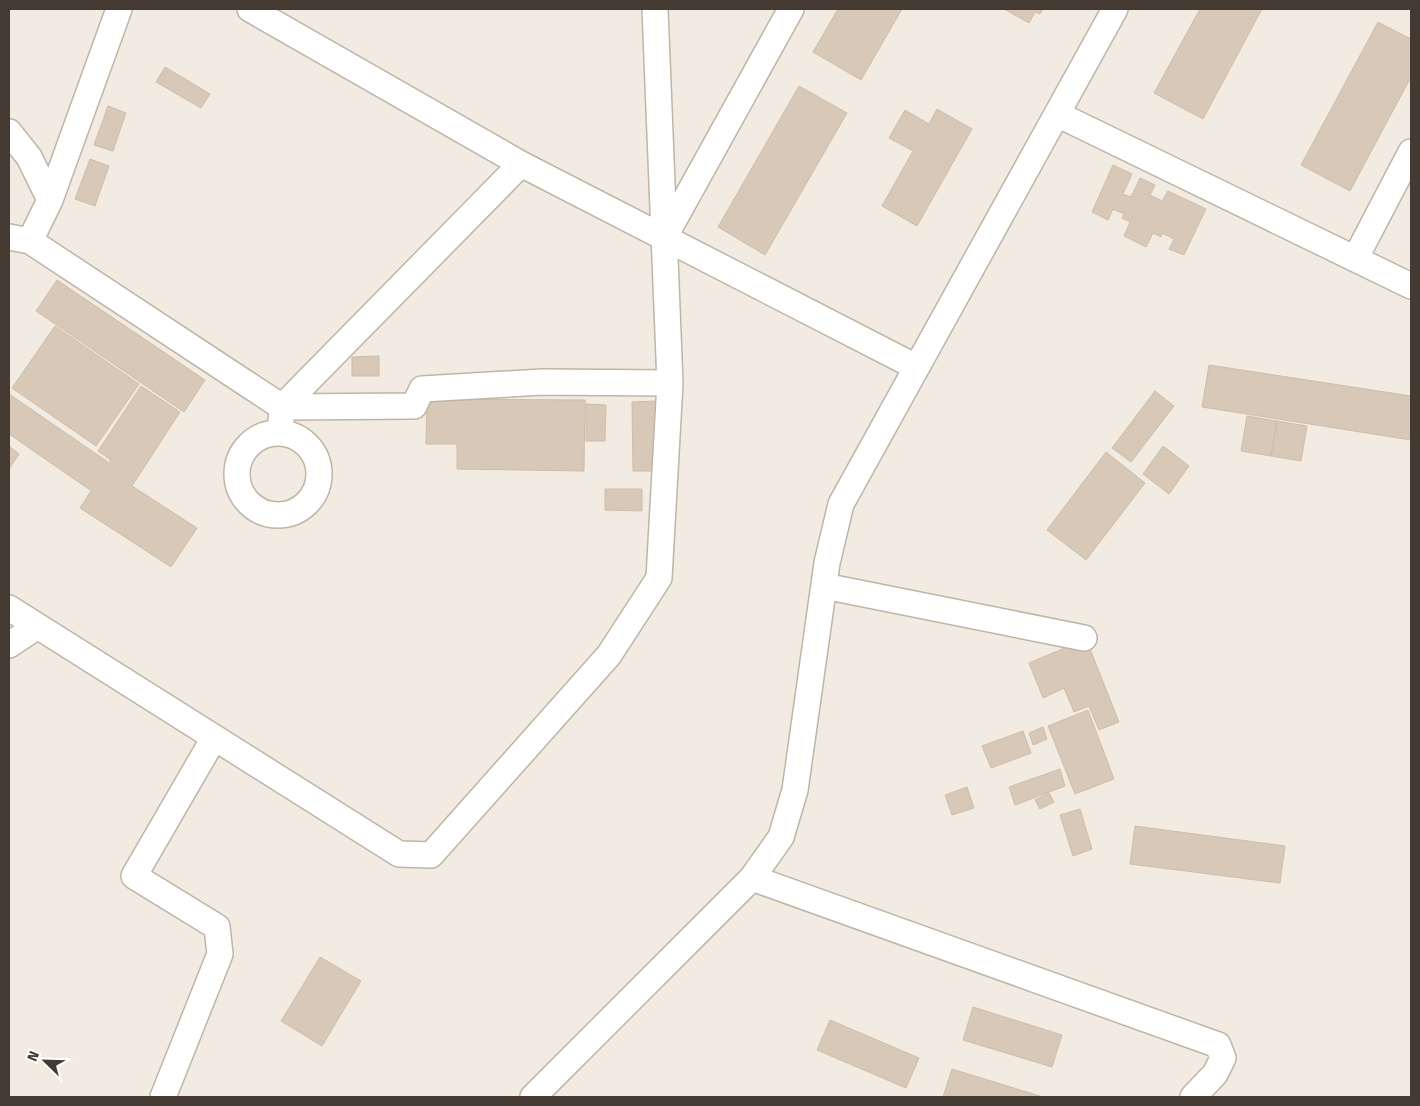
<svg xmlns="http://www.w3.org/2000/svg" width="1420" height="1106" font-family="'Fira Sans',sans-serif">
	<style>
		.building { fill: #d8c8b8; stroke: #d0bca8 }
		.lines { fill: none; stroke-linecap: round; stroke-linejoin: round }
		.minor-casing { stroke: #c1b4a6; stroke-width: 28 }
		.minor { stroke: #fff; stroke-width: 25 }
	</style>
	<rect width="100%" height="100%" fill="#f2ebe1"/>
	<!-- building -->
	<path class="building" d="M 838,9 L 902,9 L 861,80 L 813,52 Z
		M 1004,9 L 1043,9 L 1040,14 L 1035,12 L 1029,23 Z
		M 1200,9 L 1262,9 L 1203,119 L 1154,93 Z
		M 1378,22 L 1411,39 L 1411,77 L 1350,191 L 1301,165 Z
		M 165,67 L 210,94 L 201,108 L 156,82 Z
		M 799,86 L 847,113 L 765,255 L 718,227 Z
		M 108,106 L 126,113 L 113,151 L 94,145 Z
		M 937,109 L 972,129 L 917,226 L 882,206 L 913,151 L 889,138 L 905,110 L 929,124 Z
		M 90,159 L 109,166 L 95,206 L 75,199 Z
		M 1113,165 L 1132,174 L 1123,194 L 1131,197 L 1140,178 L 1155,185 L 1150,195 L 1162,201 L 1168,191 L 1206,209 L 1184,255 L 1169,249 L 1174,239 L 1162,233 L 1161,237 L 1153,233 L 1146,247 L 1124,236 L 1130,222 L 1122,218 L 1124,214 L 1113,209 L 1108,220 L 1092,212 Z
		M 57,280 L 205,380 L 184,412 L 36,311 Z
		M 55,326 L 139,384 L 96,446 L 12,388 Z
		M 379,356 L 379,376 L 352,376 L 352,357 Z
		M 1209,365 L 1411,396 L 1411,440 L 1202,407 Z
		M 141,386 L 180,412 L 132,486 L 197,528 L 171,567 L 80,508 L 111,460 L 98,451 Z
		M 1155,391 L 1174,406 L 1131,462 L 1112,448 Z
		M 9,394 L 108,462 L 90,490 L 9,434 Z
		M 427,399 L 585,400 L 584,471 L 457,469 L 457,444 L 426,444 Z
		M 655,401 L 656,471 L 633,471 L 632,402 Z
		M 586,404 L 606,405 L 605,441 L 586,441 Z
		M 1247,416 L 1277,421 L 1271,456 L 1241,451 Z
		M 1277,421 L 1307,426 L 1301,461 L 1271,456 Z
		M 9,446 L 19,454 L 9,469 Z
		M 1163,446 L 1189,466 L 1169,494 L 1143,474 Z
		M 1106,452 L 1145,483 L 1086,560 L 1047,530 Z
		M 605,489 L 642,489 L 642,511 L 605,510 Z
		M 1086,639 L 1119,722 L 1099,730 L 1089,706 L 1074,712 L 1064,688 L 1043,698 L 1029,663 Z
		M 1088,710 L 1114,779 L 1075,794 L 1048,726 Z
		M 1043,727 L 1047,739 L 1033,745 L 1029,733 Z
		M 1023,731 L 1031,753 L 991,768 L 982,746 Z
		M 1060,769 L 1065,786 L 1015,805 L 1009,787 Z
		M 967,787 L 974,808 L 952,815 L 945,795 Z
		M 1049,793 L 1054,802 L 1040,809 L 1035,800 Z
		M 1080,809 L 1092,849 L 1073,856 L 1060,815 Z
		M 1135,826 L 1285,846 L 1280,883 L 1130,864 Z
		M 320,957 L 361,981 L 322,1046 L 281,1021 Z
		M 973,1007 L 1062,1035 L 1052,1067 L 963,1040 Z
		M 830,1020 L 919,1058 L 906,1088 L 817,1050 Z
		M 952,1069 L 1043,1097 L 943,1097 Z"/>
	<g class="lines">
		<defs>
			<path id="minor" d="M 250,9 L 521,164 L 916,367
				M 1057,114 L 1411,286
				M 9,132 L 29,157 L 50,200
				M 9,237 L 30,241 L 282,407 L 414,406 L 422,389 L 542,382 L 670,383
				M 664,238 L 791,9
				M 30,241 L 50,200 L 119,9
				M 1355,259 L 1411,152
				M 280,433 L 282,407 L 521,164
				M237 474a41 41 0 1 1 82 0a41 41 0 1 1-82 0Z
				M 824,586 L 1084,638
				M 9,608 L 399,854 L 431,855 L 609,655 L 659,578 L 670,383 L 655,9
				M 9,645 L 36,627
				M 752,878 L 1218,1045 L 1223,1058 L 1215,1074 L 1193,1097
				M 163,1097 L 220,954 L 217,927 L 134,876 L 214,738
				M 533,1097 L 752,878 L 781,837 L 795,790 L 827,563 L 841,504 L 1115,9"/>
		</defs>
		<!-- minor casing -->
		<use href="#minor" class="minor-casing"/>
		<!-- minor -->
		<use href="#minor" class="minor"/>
	</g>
	<!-- border -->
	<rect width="1420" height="1106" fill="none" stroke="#443a31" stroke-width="20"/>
	<!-- north arrow -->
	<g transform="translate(45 1061) rotate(293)" stroke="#ffffff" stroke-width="4" paint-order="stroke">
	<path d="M0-4L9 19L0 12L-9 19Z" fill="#443a31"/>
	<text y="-8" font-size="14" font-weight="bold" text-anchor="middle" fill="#443a31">N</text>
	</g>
</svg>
